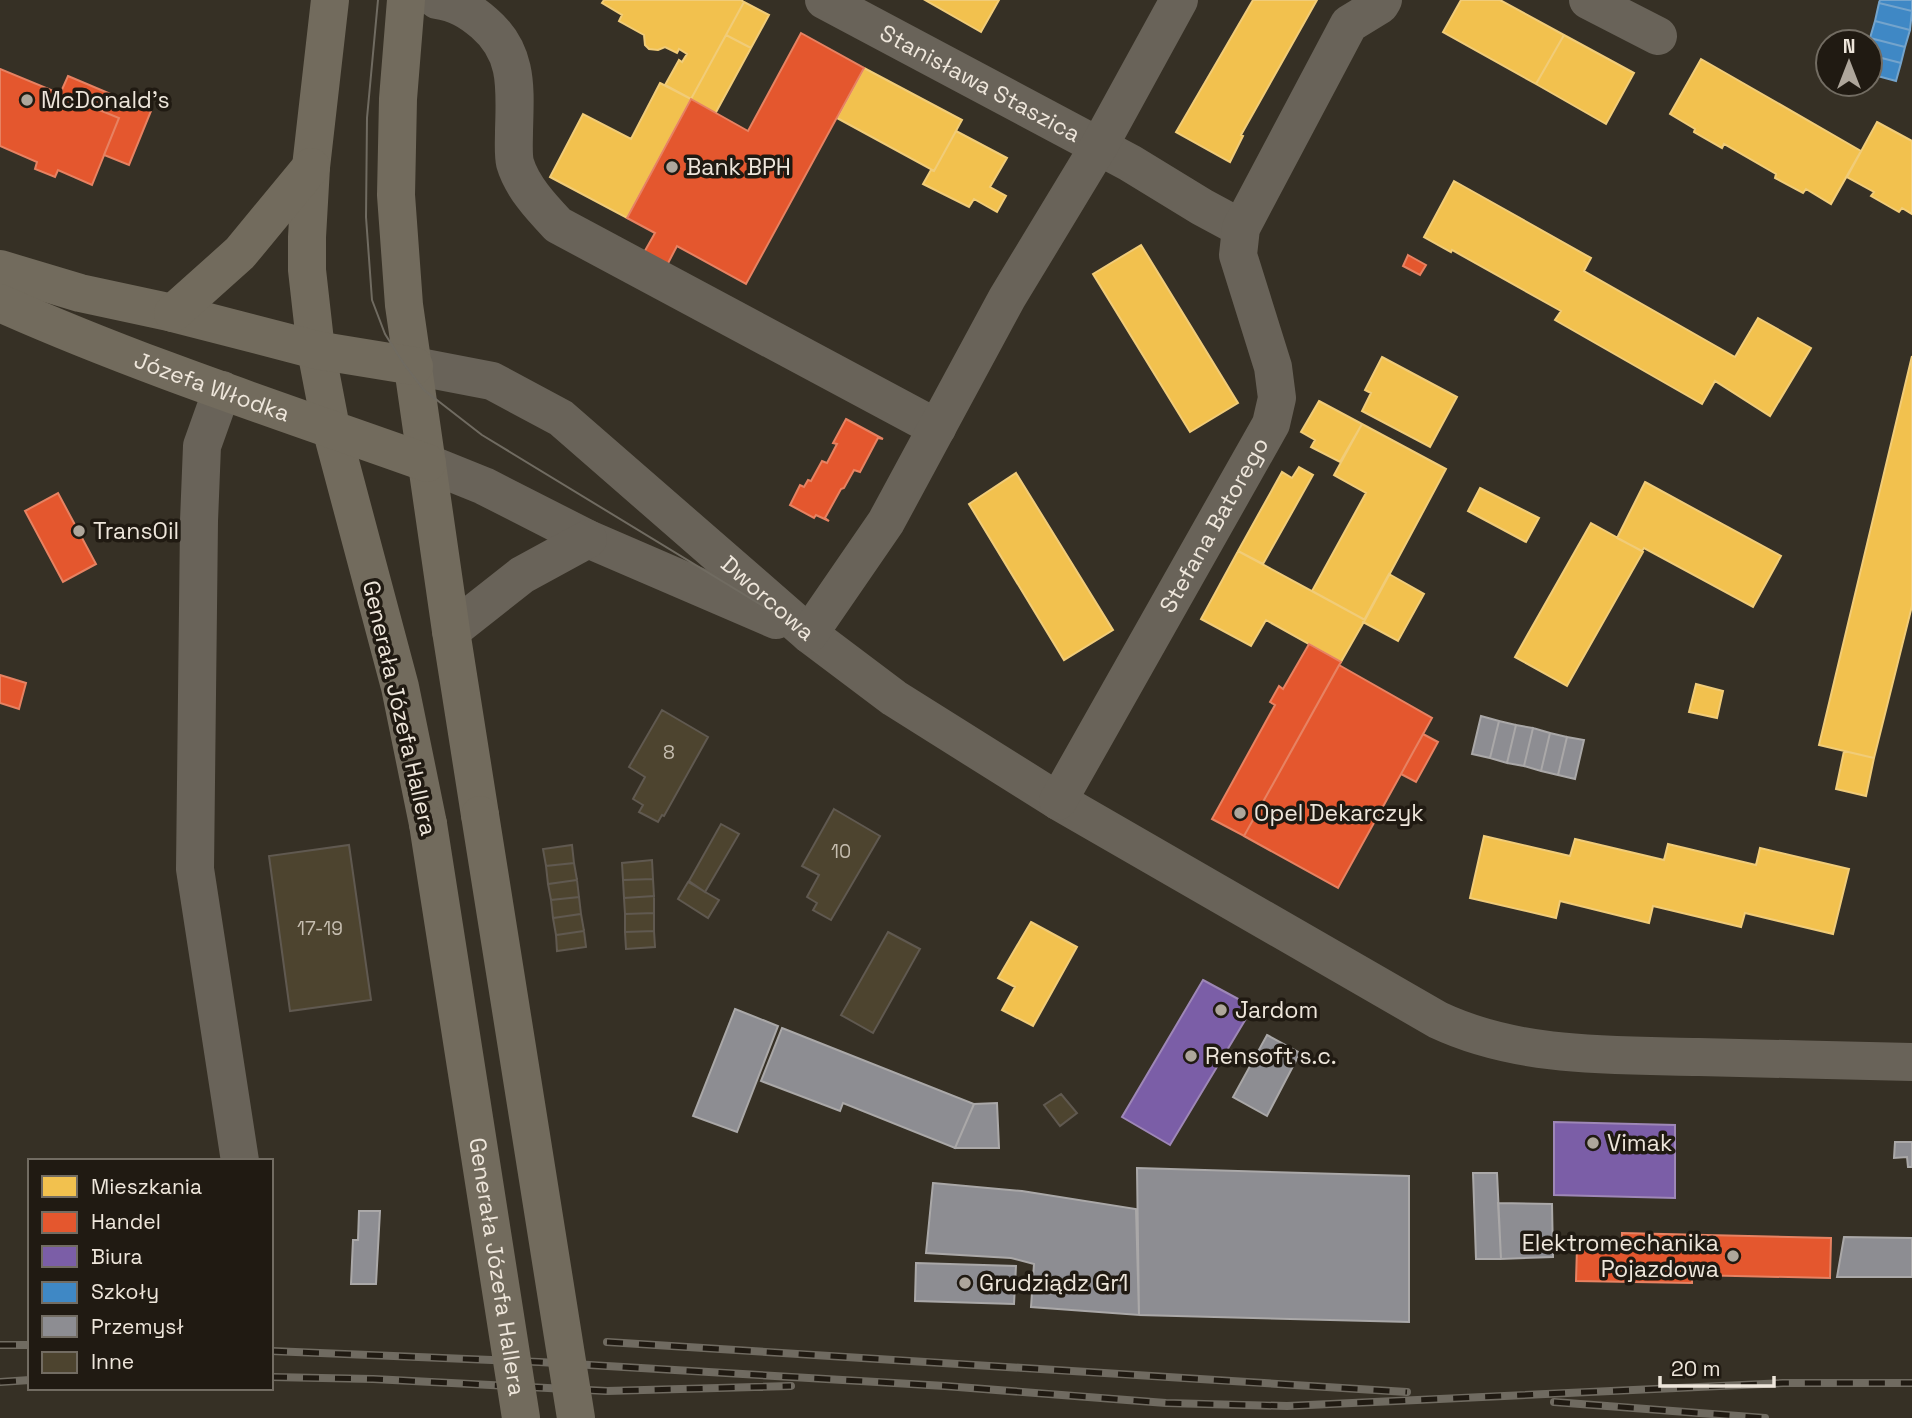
<svg xmlns="http://www.w3.org/2000/svg" width="1912" height="1418" font-family="'Space Grotesk',sans-serif">
	<style>
		.homes { fill: #f2c14e; stroke: #f1cc78; stroke-width: 2 }
		.shops { fill: #e4572e; stroke: #e78262; stroke-width: 2 }
		.offices { fill: #7b5ea7; stroke: #9e87b7; stroke-width: 2 }
		.schools { fill: #3f88c5; stroke: #74a4cc; stroke-width: 2 }
		.industry { fill: #8d8d92; stroke: #aaa8a8; stroke-width: 2 }
		.building { fill: #4d442f; stroke: #605950; stroke-width: 2 }
		.lines { fill: none; stroke-linecap: round; stroke-linejoin: round }
		.minor { stroke: #696359; stroke-width: 38 }
		.major { stroke: #726b5d; stroke-width: 38 }
		.tram { stroke: #706b61; stroke-width: 2 }
		.rail-casing { stroke: #706b61; stroke-width: 8 }
		.rail { stroke: #201a12; stroke-width: 5; stroke-dasharray: 16; stroke-linecap: butt }
		.major-bridge { stroke: #726b5d; stroke-width: 38 }
		.poi-dot { fill: #aea69b; stroke: #201a12; stroke-width: 2.5 }
		.labels { text-anchor: middle; stroke-width: 7; stroke-linejoin: round; paint-order: stroke }
		.number-label { font-size: 19px; fill: #c6beb0 }
		.street-label { font-size: 23px; fill: #eee6db; stroke: #201a12 }
		.poi-label { font-size: 23px; fill: #eee6db; stroke: #201a12; text-anchor: start }
	</style>
	<rect width="100%" height="100%" fill="#363025"/>
	<!-- homes -->
	<path class="homes" d="M 604,0 L 741,0 L 744,2 L 691,99 L 665,85 L 679,60 L 682,62 L 687,54 L 679,49 L 677,53 L 665,47 L 658,50 L 649,49 L 645,45 L 644,35 L 619,21 L 622,15 L 602,3 Z
		M 925,0 L 999,0 L 981,32 Z
		M 1253,0 L 1317,0 L 1241,135 L 1243,136 L 1230,162 L 1176,132 Z
		M 1461,0 L 1500,0 L 1564,35 L 1536,84 L 1443,32 Z
		M 744,2 L 769,15 L 751,48 L 726,35 Z
		M 726,35 L 751,48 L 715,114 L 691,99 Z
		M 1564,35 L 1634,73 L 1606,124 L 1536,84 Z
		M 1701,59 L 1861,151 L 1831,204 L 1806,189 L 1803,193 L 1775,178 L 1776,174 L 1724,144 L 1722,148 L 1694,132 L 1695,129 L 1670,114 Z
		M 864,68 L 962,120 L 934,171 L 837,118 Z
		M 660,83 L 691,99 L 627,218 L 550,177 L 583,114 L 631,139 Z
		M 1877,122 L 1912,141 L 1912,214 L 1902,208 L 1899,212 L 1871,196 L 1874,192 L 1847,177 Z
		M 956,131 L 1007,158 L 990,187 L 1006,196 L 997,212 L 974,199 L 969,207 L 923,184 L 931,170 L 934,171 Z
		M 1454,181 L 1591,258 L 1584,271 L 1735,357 L 1758,318 L 1811,348 L 1770,416 L 1715,381 L 1702,404 L 1555,320 L 1561,311 L 1452,250 L 1451,252 L 1424,237 Z
		M 1141,245 L 1238,403 L 1190,432 L 1093,274 Z
		M 1912,356 L 1912,606 L 1874,758 L 1819,745 Z
		M 1382,357 L 1457,397 L 1430,447 L 1362,411 L 1371,393 L 1365,390 Z
		M 1319,401 L 1362,424 L 1340,462 L 1311,447 L 1315,440 L 1301,432 Z
		M 1362,424 L 1446,469 L 1365,620 L 1312,591 L 1366,493 L 1334,475 Z
		M 1299,467 L 1313,475 L 1263,564 L 1238,551 L 1282,472 L 1292,478 Z
		M 1016,473 L 1113,630 L 1064,660 L 969,504 Z
		M 1645,482 L 1781,556 L 1753,607 L 1644,548 L 1642,551 L 1617,538 Z
		M 1480,488 L 1539,518 L 1526,542 L 1468,511 Z
		M 1591,523 L 1643,552 L 1567,686 L 1515,657 Z
		M 1238,551 L 1365,620 L 1341,662 L 1266,620 L 1251,646 L 1201,619 Z
		M 1389,574 L 1424,594 L 1398,641 L 1363,622 Z
		M 1696,684 L 1723,691 L 1717,718 L 1689,712 Z
		M 1844,751 L 1874,758 L 1866,796 L 1836,789 Z
		M 1484,836 L 1570,856 L 1575,839 L 1664,860 L 1668,844 L 1756,865 L 1760,848 L 1849,869 L 1833,934 L 1745,913 L 1741,927 L 1653,906 L 1649,923 L 1560,901 L 1556,918 L 1470,898 Z
		M 1031,922 L 1077,947 L 1033,1026 L 1002,1010 L 1015,987 L 998,978 Z"/>
	<!-- shops -->
	<path class="shops" d="M 801,33 L 864,68 L 746,284 L 677,246 L 665,269 L 642,256 L 655,233 L 627,218 L 691,99 L 748,131 Z
		M 0,69 L 119,118 L 92,185 L 58,170 L 55,177 L 35,169 L 37,162 L 0,146 Z
		M 68,76 L 151,111 L 129,165 L 104,155 L 119,118 L 60,94 Z
		M 1408,255 L 1426,265 L 1420,275 L 1403,266 Z
		M 846,419 L 883,439 L 878,438 L 860,472 L 854,470 L 844,488 L 841,489 L 825,518 L 829,521 L 816,515 L 814,518 L 790,505 L 800,485 L 804,487 L 808,480 L 811,481 L 822,461 L 827,463 L 837,444 L 833,443 Z
		M 58,493 L 96,564 L 63,582 L 25,511 Z
		M 1309,644 L 1341,662 L 1244,836 L 1212,819 L 1275,705 L 1270,702 L 1279,686 L 1283,689 Z
		M 1339,665 L 1432,718 L 1338,888 L 1244,836 Z
		M 0,675 L 26,683 L 19,709 L 0,703 Z
		M 1423,734 L 1438,742 L 1416,782 L 1401,774 Z
		M 1622,1233 L 1831,1238 L 1830,1278 L 1692,1275 L 1692,1283 L 1576,1281 L 1577,1247 L 1622,1248 Z"/>
	<!-- offices -->
	<path class="offices" d="M 1203,980 L 1253,1007 L 1170,1145 L 1122,1117 Z
		M 1554,1122 L 1675,1125 L 1675,1198 L 1554,1195 Z"/>
	<!-- schools -->
	<path class="schools" d="M 1880,0 L 1912,0 L 1912,11 L 1879,3 Z
		M 1879,3 L 1912,11 L 1910,30 L 1875,21 Z
		M 1875,21 L 1910,30 L 1905,47 L 1870,38 Z
		M 1870,38 L 1905,47 L 1901,63 L 1870,55 Z
		M 1870,55 L 1901,63 L 1896,81 L 1870,74 Z"/>
	<!-- industry -->
	<path class="industry" d="M 1481,716 L 1499,721 L 1490,758 L 1472,754 Z
		M 1499,721 L 1516,725 L 1507,763 L 1490,758 Z
		M 1516,725 L 1533,728 L 1524,766 L 1507,763 Z
		M 1533,728 L 1550,733 L 1541,771 L 1524,766 Z
		M 1550,733 L 1567,737 L 1558,775 L 1541,771 Z
		M 1567,737 L 1584,740 L 1575,779 L 1558,775 Z
		M 735,1009 L 778,1026 L 737,1132 L 693,1116 Z
		M 782,1028 L 974,1104 L 955,1148 L 843,1103 L 840,1111 L 761,1081 Z
		M 1267,1035 L 1300,1053 L 1267,1116 L 1233,1097 Z
		M 997,1103 L 999,1148 L 955,1148 L 974,1104 Z
		M 1895,1142 L 1912,1142 L 1912,1167 L 1908,1167 L 1907,1157 L 1894,1158 Z
		M 1137,1168 L 1409,1176 L 1409,1322 L 1139,1315 Z
		M 1473,1173 L 1497,1173 L 1501,1259 L 1476,1259 Z
		M 933,1183 L 1022,1191 L 1136,1209 L 1139,1315 L 1031,1307 L 1034,1264 L 1011,1258 L 926,1253 Z
		M 1498,1203 L 1552,1204 L 1553,1257 L 1501,1259 Z
		M 359,1211 L 380,1211 L 376,1284 L 351,1284 L 353,1240 L 358,1240 Z
		M 1844,1237 L 1912,1238 L 1912,1277 L 1837,1277 Z
		M 916,1263 L 1016,1266 L 1014,1304 L 915,1301 Z"/>
	<!-- building -->
	<path class="building" d="M 662,710 L 708,737 L 664,816 L 662,815 L 658,822 L 639,812 L 643,805 L 633,799 L 645,777 L 629,767 Z
		M 834,809 L 880,836 L 831,920 L 813,910 L 817,903 L 807,897 L 819,875 L 802,866 Z
		M 721,824 L 739,834 L 705,892 L 689,881 Z
		M 349,845 L 371,1000 L 290,1011 L 269,856 Z
		M 572,845 L 574,863 L 546,866 L 543,849 Z
		M 652,860 L 653,879 L 623,880 L 622,863 Z
		M 574,863 L 577,880 L 548,884 L 546,866 Z
		M 653,879 L 654,896 L 624,898 L 623,880 Z
		M 577,880 L 579,897 L 551,900 L 548,884 Z
		M 688,882 L 719,900 L 708,918 L 678,899 Z
		M 654,896 L 654,913 L 625,914 L 624,898 Z
		M 579,897 L 581,914 L 553,918 L 551,900 Z
		M 654,913 L 654,931 L 625,932 L 625,914 Z
		M 581,914 L 584,931 L 556,935 L 553,918 Z
		M 584,931 L 586,947 L 557,951 L 556,935 Z
		M 654,931 L 655,947 L 626,949 L 625,932 Z
		M 888,932 L 920,949 L 873,1033 L 841,1015 Z
		M 1061,1094 L 1077,1113 L 1060,1126 L 1044,1105 Z"/>
	<g class="lines">
		<!-- minor -->
		<g class="minor">
			<path d="M 437,0 C 456,3 469,10 484,23 C 519,53 515,89 514,131 C 514,141 513,154 515,163 C 522,187 542,208 558,225 L 937,428"/>
			<path id="s1" d="M 824,0 L 1130,163 L 1202,207 L 1241,228"/>
			<path d="M 1588,0 L 1658,36"/>
			<path id="s2" d="M 414,366 L 492,381 L 561,418 L 809,634 L 894,698 L 1058,801 L 1438,1020 C 1519,1058 1611,1055 1699,1057 C 1770,1059 1841,1060 1912,1062"/>
			<path d="M 222,390 L 202,446 L 199,521 L 195,869 L 240,1161"/>
			<path d="M 427,463 L 484,486 L 588,539 L 776,620"/>
			<path d="M 451,631 L 522,575 L 588,539"/>
			<path d="M 809,634 L 886,522 L 1007,298 L 1099,146 L 1179,0"/>
			<path id="s3" d="M 1058,801 L 1271,424 L 1277,398 L 1273,367 L 1238,255 L 1241,228 L 1349,24 L 1380,5 L 1383,0"/>
		</g>
		<!-- major -->
		<g class="major">
			<path d="M 330,0 L 311,167 L 307,237 L 307,270 L 316,350 L 331,428 L 400,687 L 428,824"/>
			<path d="M 406,0 L 398,99 L 396,195 L 404,305 L 451,631 L 480,815"/>
			<path d="M 0,269 L 80,293 L 173,313 L 316,350 L 414,366"/>
			<path id="s4" d="M 0,303 C 139,365 284,412 427,463"/>
			<path d="M 173,313 L 240,253 L 311,167"/>
		</g>
		<!-- tram -->
		<path class="tram" d="M 378,0 L 367,118 L 366,217 L 372,300 L 385,334 L 404,364 L 424,390 L 482,435 L 809,634"/>
		<defs>
			<path id="rail" d="M 607,1342 L 1407,1392
				M 0,1345 L 30,1345
				M 271,1351 L 539,1362 L 945,1386 L 1166,1403 L 1287,1406 L 1783,1383 L 1912,1383
				M 271,1377 L 373,1379 L 607,1391 L 791,1386
				M 0,1382 L 30,1380
				M 1554,1402 L 1765,1418"/>
		</defs>
		<!-- rail casing -->
		<use href="#rail" class="rail-casing"/>
		<!-- rail -->
		<use href="#rail" class="rail"/>
		<!-- major-bridge -->
		<g class="major-bridge">
			<path d="M 480,815 L 576,1418"/>
			<path id="s5" d="M 428,824 L 521,1418"/>
		</g>
	</g>
	<!-- markers -->
	<g class="poi-dot">
		<circle cx="27" cy="100" r="7"/>
		<circle cx="672" cy="167" r="7"/>
		<circle cx="79" cy="531" r="7"/>
		<circle cx="1240" cy="813" r="7"/>
		<circle cx="1221" cy="1010" r="7"/>
		<circle cx="1191" cy="1056" r="7"/>
		<circle cx="1593" cy="1143" r="7"/>
		<circle cx="1733" cy="1256" r="7"/>
		<circle cx="965" cy="1283" r="7"/>
	</g>
	<g class="labels">
		<!-- number labels -->
		<g class="number-label">
			<text x="669" y="759">8</text>
			<text x="841" y="858">10</text>
			<text x="320" y="935">17-19</text>
		</g>
		<!-- street labels -->
		<g class="street-label">
			<text dy="8" stroke="none"><textPath href="#s1" startOffset="177">Stanisława Staszica</textPath></text>
			<text dy="8" stroke="none"><textPath href="#s4" startOffset="228">Józefa Włodka</textPath></text>
			<text dy="8" stroke="none"><textPath href="#s3" startOffset="317">Stefana Batorego</textPath></text>
			<text dy="8" stroke="none"><textPath href="#s2" startOffset="432">Dworcowa</textPath></text>
			<text transform="translate(400 708) rotate(77)" y="8">Generała Józefa Hallera</text>
			<text dy="8" stroke="none"><textPath href="#s5" startOffset="448">Generała Józefa Hallera</textPath></text>
		</g>
		<!-- poi labels -->
		<g class="poi-label">
			<text x="41" y="108">McDonald's</text>
			<text x="686" y="175">Bank BPH</text>
			<text x="93" y="539">TransOil</text>
			<text x="1254" y="821">Opel Dekarczyk</text>
			<text x="1235" y="1018">Jardom</text>
			<text x="1205" y="1064">Rensoft s.c.</text>
			<text x="1607" y="1151">Vimak</text>
			<text x="1719" y="1251" text-anchor="end">Elektromechanika<tspan x="1719" dy="26">Pojazdowa</tspan></text>
			<text x="979" y="1291">Grudziądz Gr1</text>
		</g>
	</g>
	<!-- legend -->
	<rect x="28" y="1159" width="245" height="231" fill="#201a12" stroke="#726c62" stroke-width="2"/>
	<rect x="42" y="1176" width="35" height="21" fill="#f2c14e" stroke="#726c62" stroke-width="2"/>
	<text x="91" y="1194" font-size="21" fill="#eee6db">Mieszkania</text>
	<rect x="42" y="1212" width="35" height="21" fill="#e4572e" stroke="#726c62" stroke-width="2"/>
	<text x="91" y="1229" font-size="21" fill="#eee6db">Handel</text>
	<rect x="42" y="1246" width="35" height="21" fill="#7b5ea7" stroke="#726c62" stroke-width="2"/>
	<text x="91" y="1264" font-size="21" fill="#eee6db">Biura</text>
	<rect x="42" y="1282" width="35" height="21" fill="#3f88c5" stroke="#726c62" stroke-width="2"/>
	<text x="91" y="1299" font-size="21" fill="#eee6db">Szkoły</text>
	<rect x="42" y="1316" width="35" height="21" fill="#8d8d92" stroke="#726c62" stroke-width="2"/>
	<text x="91" y="1334" font-size="21" fill="#eee6db">Przemysł</text>
	<rect x="42" y="1352" width="35" height="21" fill="#4d442f" stroke="#726c62" stroke-width="2"/>
	<text x="91" y="1369" font-size="21" fill="#eee6db">Inne</text>
	<!-- north arrow -->
	<g transform="translate(1849 63)"><circle r="33" fill="#201a12" stroke="#726c62" stroke-width="2"/>
	<path d="M0-5L12 26L0 18L-12 26Z" fill="#aea69b"/>
	<text y="-10" font-size="19" font-weight="bold" text-anchor="middle" fill="#eee6db">N</text>
	</g>
	<!-- scale -->
	<path d="M1660 1376v10h114v-10" fill="none" stroke="#eee6db" stroke-width="3.5"/>
	<text x="1671" y="1376" font-size="21" fill="#eee6db" stroke="#201a12" stroke-width="5" paint-order="stroke">20 m</text>
</svg>
